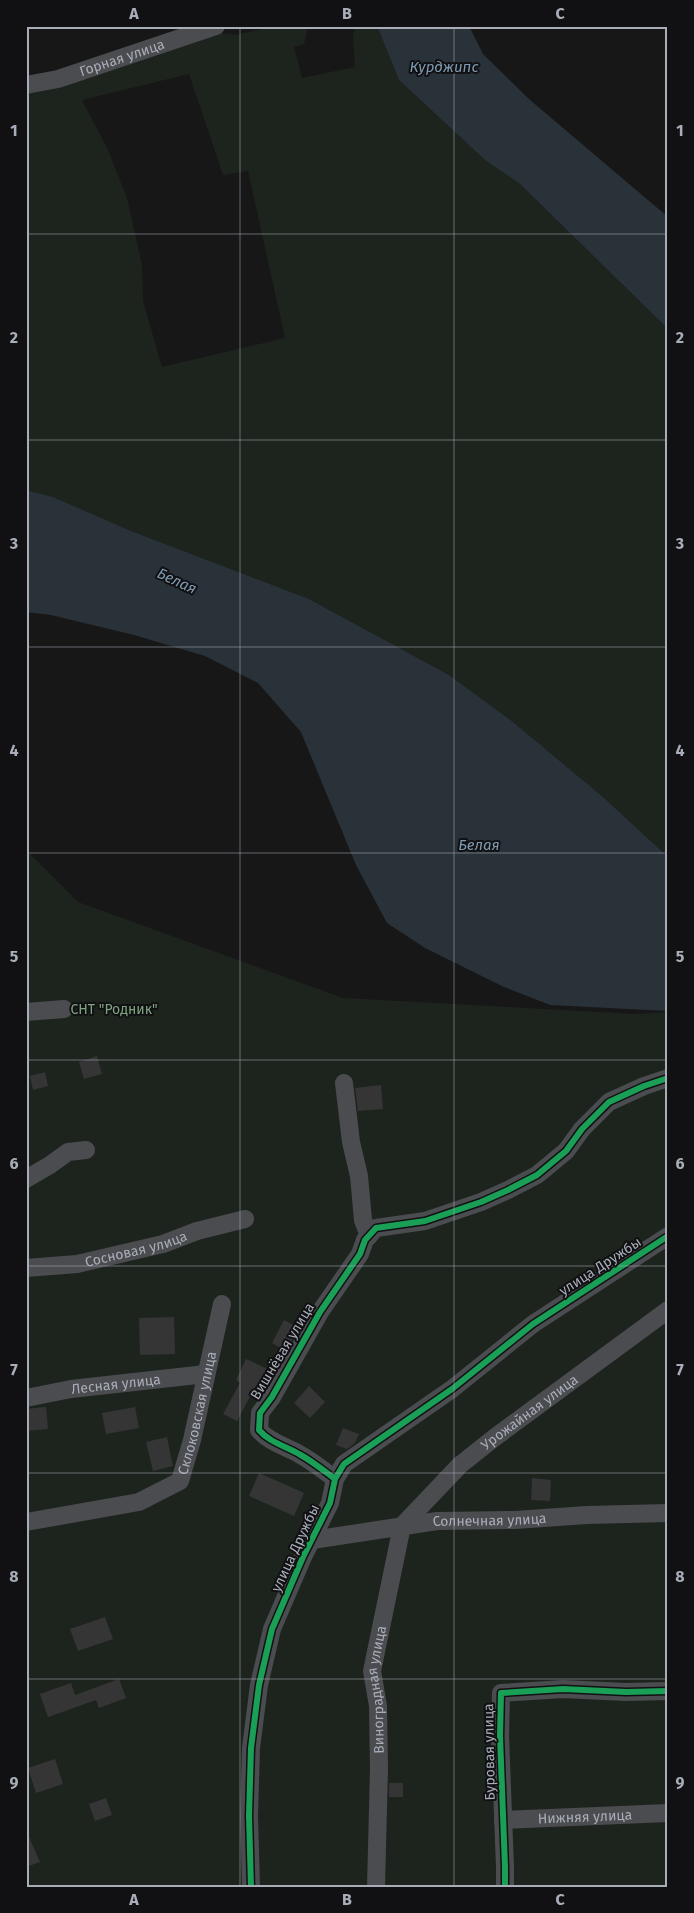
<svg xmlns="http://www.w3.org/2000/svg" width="694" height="1913" font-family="'Fira Sans',sans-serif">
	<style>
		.green { fill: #1d241e; fill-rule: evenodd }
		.water { fill: #2a3239 }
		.building { fill: #353536 }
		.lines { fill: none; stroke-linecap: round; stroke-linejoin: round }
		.minor { stroke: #4b4c50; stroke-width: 18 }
		.cycleway-casing { stroke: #111113; stroke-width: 9 }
		.cycleway { stroke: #1a9f57; stroke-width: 6 }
		.grid { fill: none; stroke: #a8adb8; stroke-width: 1; stroke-opacity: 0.55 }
		.labels { text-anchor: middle; stroke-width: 4; stroke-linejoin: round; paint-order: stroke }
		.street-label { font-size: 14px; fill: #a8adb8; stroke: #111113 }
		.park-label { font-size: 14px; fill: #7fa381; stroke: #111113 }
		.water-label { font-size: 15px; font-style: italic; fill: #7f9bb3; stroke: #111113 }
		.neatline { fill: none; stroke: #a8adb8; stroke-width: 2 }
		.grid-label { font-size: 16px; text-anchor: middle; font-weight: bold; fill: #a8adb8 }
	</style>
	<rect width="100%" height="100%" fill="#171717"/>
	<!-- green -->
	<path class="green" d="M 276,26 L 308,26 L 304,44 L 294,47 L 302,78 L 355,67 L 353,36 L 355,26 L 377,26 L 399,80 L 485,160 L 520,184 L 668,329 L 668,857 L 603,797 L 513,722 L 449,675 L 309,599 L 131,531 L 53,497 L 26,490 L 26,92 L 220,33 L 235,35 ZM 189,74 L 223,175 L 248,171 L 285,338 L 162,367 L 143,301 L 142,265 L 127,198 L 108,150 L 82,100 Z
		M 26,850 L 78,902 L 343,998 L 636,1014 L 668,1012 L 668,1887 L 26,1887 Z"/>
	<!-- water -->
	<path class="water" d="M 377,26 L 469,26 L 483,54 L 530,100 L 668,217 L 668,329 L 520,184 L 485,160 L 399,80 Z
		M 26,490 L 53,497 L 131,531 L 309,599 L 449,675 L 513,722 L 603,797 L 668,857 L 668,1011 L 550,1005 L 504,987 L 425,948 L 387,923 L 356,865 L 301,732 L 258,683 L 205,656 L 134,635 L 51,615 L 26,612 Z"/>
	<!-- building -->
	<path class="building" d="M 97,1056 L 102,1074 L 84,1079 L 79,1062 Z
		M 45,1072 L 48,1086 L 33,1090 L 30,1076 Z
		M 381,1085 L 383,1109 L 358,1111 L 355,1088 Z
		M 174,1317 L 175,1354 L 140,1355 L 139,1318 Z
		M 284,1320 L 299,1328 L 286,1351 L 272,1343 Z
		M 246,1359 L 268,1369 L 258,1391 L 254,1389 L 237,1421 L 223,1414 L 240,1383 L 236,1380 Z
		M 309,1386 L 325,1402 L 310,1418 L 294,1403 Z
		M 46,1407 L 48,1429 L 26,1431 L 26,1409 Z
		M 135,1407 L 139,1428 L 106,1434 L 102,1413 Z
		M 343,1428 L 359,1434 L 355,1443 L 347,1449 L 336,1445 Z
		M 167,1437 L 173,1466 L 153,1471 L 146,1442 Z
		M 259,1473 L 304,1493 L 294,1516 L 249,1496 Z
		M 532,1478 L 551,1480 L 550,1501 L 531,1500 Z
		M 105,1617 L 113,1639 L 78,1651 L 70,1629 Z
		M 119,1679 L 126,1698 L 99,1708 L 96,1700 L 48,1717 L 40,1694 L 71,1683 L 75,1695 Z
		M 55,1759 L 63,1784 L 36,1793 L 28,1768 Z
		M 389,1783 L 403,1783 L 403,1797 L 389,1797 Z
		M 106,1798 L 112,1815 L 95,1821 L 89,1804 Z
		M 26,1830 L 40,1862 L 26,1867 Z"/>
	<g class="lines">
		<!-- minor -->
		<g class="minor">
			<path id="s1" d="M 26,85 L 58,79 L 216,26"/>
			<path d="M 26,1012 L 64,1009"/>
			<path d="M 344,1083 L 351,1142 L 359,1176 L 363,1220 L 369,1236"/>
			<path d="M 26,1179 L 50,1165 L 68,1152 L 86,1150"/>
			<path id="s2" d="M 26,1268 L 77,1264 L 163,1244 L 197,1231 L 245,1219"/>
			<path id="s3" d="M 26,1398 L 71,1389 L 206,1374"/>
			<path d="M 335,1479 C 323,1470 312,1461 299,1454 C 285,1446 269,1442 259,1430 L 260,1413 L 272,1397 L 320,1312 L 360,1254 L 365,1240 L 376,1228 L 425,1221 L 481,1202 L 508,1190 L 537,1175 L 566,1151 L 582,1129 L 609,1102 L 644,1086 L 668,1078"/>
			<path id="s4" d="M 26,1522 L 139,1502 L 180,1481 L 192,1440 L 222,1304"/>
			<path id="s5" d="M 312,1540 L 437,1521 L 515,1520 L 587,1515 L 668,1513"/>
			<path id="s6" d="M 503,1820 L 668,1813"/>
			<path d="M 251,1887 L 249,1816 L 251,1748 L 259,1685 L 272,1629 L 303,1557 L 330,1503 L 335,1479 L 344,1464 L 452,1389 L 533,1324 L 668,1236"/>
			<path id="s7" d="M 376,1887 L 379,1769 L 378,1706 L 372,1671 L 402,1526 L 460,1465 L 494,1438 L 668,1310"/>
			<path d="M 505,1887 L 505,1867 L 500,1736 L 501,1693 L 563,1689 L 626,1692 L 668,1691"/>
		</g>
		<defs>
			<path id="cycleway" d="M 335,1479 C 323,1470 312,1461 299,1454 C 285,1446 269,1442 259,1430 L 260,1413 L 272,1397 L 320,1312 L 360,1254 L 365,1240 L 376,1228 L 425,1221 L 481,1202 L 508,1190 L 537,1175 L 566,1151 L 582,1129 L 609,1102 L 644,1086 L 668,1078
				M 251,1887 L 249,1816 L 251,1748 L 259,1685 L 272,1629 L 303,1557 L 330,1503 L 335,1479 L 344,1464 L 452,1389 L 533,1324 L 668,1236
				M 505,1887 L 505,1867 L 500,1736 L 501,1693 L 563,1689 L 626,1692 L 668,1691"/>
		</defs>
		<!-- cycleway casing -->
		<use href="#cycleway" class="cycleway-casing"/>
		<!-- cycleway -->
		<use href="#cycleway" class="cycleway"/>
	</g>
	<!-- grid -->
	<path class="grid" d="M 240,26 L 240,1887M 454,26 L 454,1887M 26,234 L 668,234M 26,440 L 668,440M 26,647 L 668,647M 26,853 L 668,853M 26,1060 L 668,1060M 26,1266 L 668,1266M 26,1473 L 668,1473M 26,1679 L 668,1679"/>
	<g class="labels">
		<!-- street labels -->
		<g class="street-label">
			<text dy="5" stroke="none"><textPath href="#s1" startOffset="100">Горная улица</textPath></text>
			<text dy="5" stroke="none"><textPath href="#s2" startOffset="112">Сосновая улица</textPath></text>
			<text transform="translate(600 1266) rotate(-33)" y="5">улица Дружбы</text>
			<text transform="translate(282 1351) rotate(-59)" y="5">Вишнёвая улица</text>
			<text dy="5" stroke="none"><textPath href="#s3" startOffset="91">Лесная улица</textPath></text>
			<text dy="5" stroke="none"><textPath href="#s4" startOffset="231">Склоковская улица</textPath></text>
			<text dy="5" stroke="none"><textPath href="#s7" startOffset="536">Урожайная улица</textPath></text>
			<text dy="5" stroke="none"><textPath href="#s5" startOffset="179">Солнечная улица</textPath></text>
			<text transform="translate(295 1548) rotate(-65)" y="5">улица Дружбы</text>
			<text dy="5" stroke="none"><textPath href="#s7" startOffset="198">Виноградная улица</textPath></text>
			<text transform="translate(489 1752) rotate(-91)" y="5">Буровая улица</text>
			<text dy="5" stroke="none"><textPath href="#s6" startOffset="82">Нижняя улица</textPath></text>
		</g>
		<!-- park labels -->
		<g class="park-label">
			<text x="114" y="1014">СНТ "Родник"</text>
		</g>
		<!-- water labels -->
		<g class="water-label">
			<text x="444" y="72">Курджипс</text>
			<text transform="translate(177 581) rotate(25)" y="5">Белая</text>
			<text x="479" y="850">Белая</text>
		</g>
	</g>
	<!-- border -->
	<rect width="694" height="1913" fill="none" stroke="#111113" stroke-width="55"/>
	<rect x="28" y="28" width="638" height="1858" class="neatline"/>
	<g class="grid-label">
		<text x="134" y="19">A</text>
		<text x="347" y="19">B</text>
		<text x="560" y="19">C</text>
		<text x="14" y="136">1</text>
		<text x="680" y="136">1</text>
		<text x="14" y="343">2</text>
		<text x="680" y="343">2</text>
		<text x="14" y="549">3</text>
		<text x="680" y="549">3</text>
		<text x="14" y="756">4</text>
		<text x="680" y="756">4</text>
		<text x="14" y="962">5</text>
		<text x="680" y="962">5</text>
		<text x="14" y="1169">6</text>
		<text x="680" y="1169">6</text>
		<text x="14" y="1375">7</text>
		<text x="680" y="1375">7</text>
		<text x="14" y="1582">8</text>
		<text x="680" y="1582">8</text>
		<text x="14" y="1788">9</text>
		<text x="680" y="1788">9</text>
		<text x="134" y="1905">A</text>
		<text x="347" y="1905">B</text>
		<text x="560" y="1905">C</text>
	</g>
</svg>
